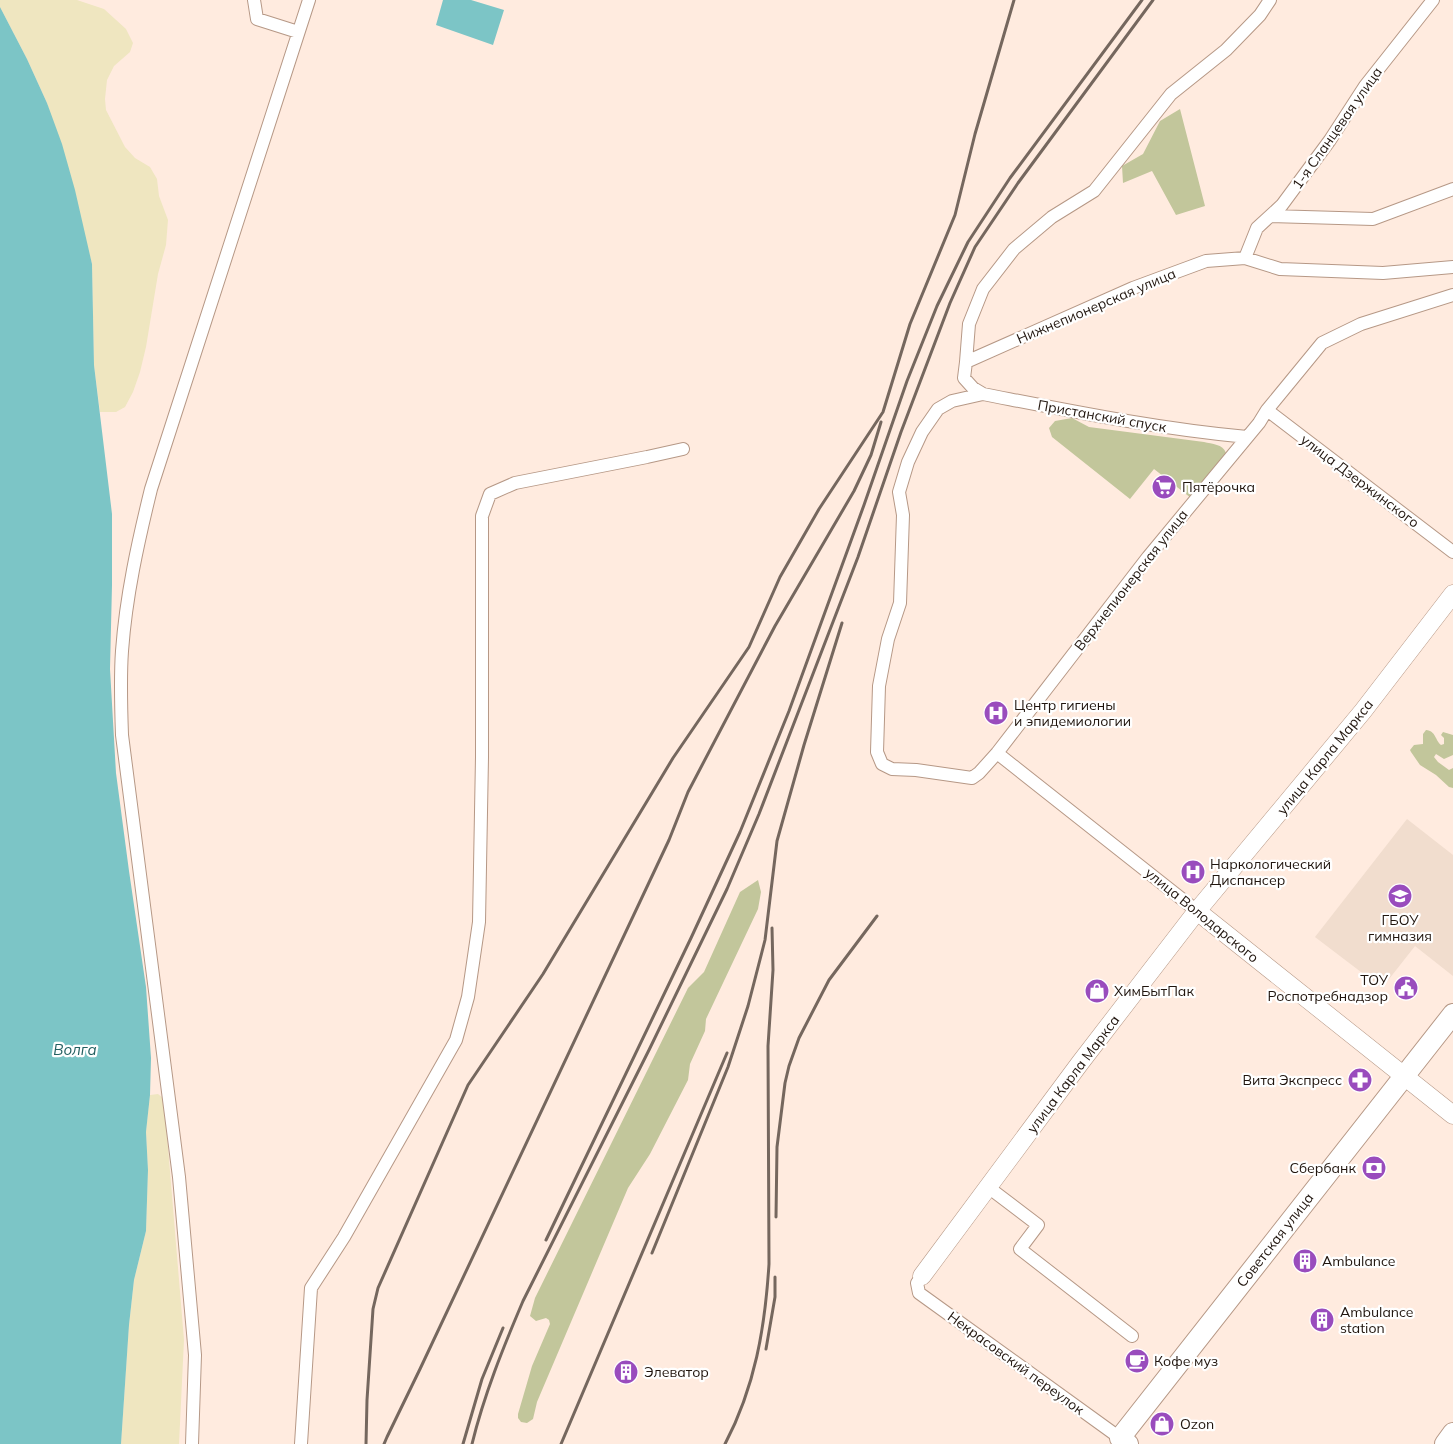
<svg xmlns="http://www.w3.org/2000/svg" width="1453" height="1444" font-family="Mulish,sans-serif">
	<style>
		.education { fill: #f1ddce }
		.green { fill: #c2c69b }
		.sand { fill: #efe6c0 }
		.water { fill: #7cc5c6 }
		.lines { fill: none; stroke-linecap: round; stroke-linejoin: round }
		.street-casing { stroke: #b69886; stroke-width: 14 }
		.secondary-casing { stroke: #b69886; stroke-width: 19 }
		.primary-casing { stroke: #b69886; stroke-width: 22 }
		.street { stroke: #fff; stroke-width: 12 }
		.secondary { stroke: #fff; stroke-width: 18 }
		.primary { stroke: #fff; stroke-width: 20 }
		.rail { stroke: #75675e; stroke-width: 3 }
		.labels { text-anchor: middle; stroke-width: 4.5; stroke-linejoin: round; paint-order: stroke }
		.street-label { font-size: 14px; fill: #20150e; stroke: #fff }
		.poi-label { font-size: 14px; fill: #20150e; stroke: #fff; text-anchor: start }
		.water-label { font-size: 15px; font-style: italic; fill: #236061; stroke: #fff }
	</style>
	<rect width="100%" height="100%" fill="#ffebdf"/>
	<!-- education -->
	<path class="education" d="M 1407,819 L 1453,855 L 1453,976 L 1415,946 L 1382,988 L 1315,937 Z"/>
	<!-- green -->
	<path class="green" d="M 1180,109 L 1205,206 L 1176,215 L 1152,171 L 1123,183 L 1122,166 L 1143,154 L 1160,121 Z
		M 1072,418 L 1089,427 L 1204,442 C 1212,444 1223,444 1226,453 L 1191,498 L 1154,469 L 1130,499 L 1052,437 L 1049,428 L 1055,421 Z
		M 1426,730 C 1436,731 1435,740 1441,745 L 1444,744 L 1444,738 L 1441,735 L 1443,732 L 1453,735 L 1453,755 L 1444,759 L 1436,754 L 1434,757 L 1438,762 L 1449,770 L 1453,768 L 1453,788 L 1449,787 L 1436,775 L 1420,765 L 1411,752 L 1410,750 L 1414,745 L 1423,744 L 1423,734 Z
		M 758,880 L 761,892 L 758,909 L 706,1019 L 705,1031 L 690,1064 L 688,1080 L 650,1154 L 628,1188 L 537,1402 L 533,1419 L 527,1423 L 521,1422 L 518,1418 L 518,1414 L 532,1366 L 550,1324 L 549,1320 L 546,1318 L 536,1321 L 530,1316 L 535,1298 L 688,988 L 704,972 L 740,892 Z"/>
	<!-- sand -->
	<path class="sand" d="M 0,0 L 77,0 L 104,9 L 126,29 L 133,43 L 130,52 L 114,66 L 107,80 L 105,99 L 106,110 L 125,147 L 135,158 L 150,167 L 157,179 L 159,196 L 168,220 L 166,245 L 158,274 L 146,347 L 140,372 L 133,392 L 125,407 L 116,412 L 100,412 L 94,365 L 92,264 L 47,103 L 27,59 L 0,7 Z
		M 158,1094 L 164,1099 L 184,1340 L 179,1444 L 121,1444 L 129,1325 L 134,1280 L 146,1231 L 148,1170 L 146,1132 L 150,1095 Z"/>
	<!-- water -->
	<path class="water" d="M 443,0 L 471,0 L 504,10 L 493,45 L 436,25 Z
		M 0,7 L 27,59 L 47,103 L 62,144 L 75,190 L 92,264 L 94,365 L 112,514 L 112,585 L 110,669 L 116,773 L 129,871 L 146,987 L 151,1058 L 150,1095 L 146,1132 L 148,1170 L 146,1231 L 134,1280 L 129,1325 L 121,1444 L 0,1444 Z"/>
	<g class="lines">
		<defs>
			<path id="street" d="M 254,0 L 257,19 L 298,32
				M 1270,216 L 1373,219 L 1453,189
				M 1245,258 L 1257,228 L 1282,205 L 1330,140 L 1365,86 L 1433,0
				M 966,362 L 969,324 L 983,289 L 1014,249 L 1052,217 L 1094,191 L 1171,94 L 1226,50 L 1260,15 L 1270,0
				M 983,394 L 952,401 L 938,409 L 922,432 L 908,462 L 899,492 L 903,515 L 900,603 L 888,639 L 879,686 L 877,752 L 882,764 L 892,769 L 916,770 L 972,778 L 979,773 L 997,753 L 1148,557 L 1259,423 L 1267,410 L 1322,343 L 1361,324 L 1453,295
				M 1267,410 L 1453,552
				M 1247,437 C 1158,429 1071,411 983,394 L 973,388 L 964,378 L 966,362 L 1133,288 L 1206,261 L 1245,258 L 1280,269 L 1383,273 L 1453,267
				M 997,753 L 1197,911
				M 988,1187 L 1038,1225 L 1020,1249 L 1132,1336
				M 922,1276 L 917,1283 L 919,1293 L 1120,1438
				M 192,1444 L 195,1355 L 179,1177 L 122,735 C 121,707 120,679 122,651 C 126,596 138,542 151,489 L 309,0
				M 301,1444 L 311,1288 L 344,1237 L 456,1040 L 468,997 L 479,922 L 482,757 L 482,516 L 490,494 L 515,483 L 647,457 L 683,449"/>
			<path id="secondary" d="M 1197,911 L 1453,1115
				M 922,1276 L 1080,1063 L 1197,911 L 1363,711 L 1453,594"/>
			<path id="primary" d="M 1128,1444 L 1120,1438 L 1453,1014
				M 1445,1444 L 1453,1433"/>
		</defs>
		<!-- street casing -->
		<use href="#street" class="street-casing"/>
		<!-- secondary casing -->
		<use href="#secondary" class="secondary-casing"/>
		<!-- primary casing -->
		<use href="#primary" class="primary-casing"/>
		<!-- street -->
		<use href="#street" class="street"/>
		<!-- secondary -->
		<use href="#secondary" class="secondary"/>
		<!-- primary -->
		<use href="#primary" class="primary"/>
		<!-- rail -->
		<path class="rail" d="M 776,1217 L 777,1147 L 785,1083 L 789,1066 L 799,1038 L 829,980 L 877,916
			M 546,1240 L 691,938 L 740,832 L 789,711 L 864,505 L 907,381 L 937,306 L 968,242 L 1010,178 L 1142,0
			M 652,1253 L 728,1067 L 748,1006 L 765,940 L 777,841 L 804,745 L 842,623
			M 766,1349 L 775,1297 L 775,1277
			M 366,1444 L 367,1400 L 373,1309 L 378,1288 L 468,1085 L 543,974 L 673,758 L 749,647 L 780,577 L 819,509 L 883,412 L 910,324 L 955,215 L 975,134 L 1014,0
			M 384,1444 L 387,1437 L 420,1369 L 669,840 L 688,792 L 775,626 L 854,491 L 871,455 L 881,422
			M 463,1444 L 482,1379 L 503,1328
			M 472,1444 C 484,1395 503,1348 523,1301 L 649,1050 L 727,889 L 759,814 L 858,557 L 901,432 L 950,303 L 975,247 L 1018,183 L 1153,0
			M 561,1444 L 727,1053
			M 725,1444 C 755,1387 765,1328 769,1264 L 768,1046 L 773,970 L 772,928"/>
	</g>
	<!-- icons -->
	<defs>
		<symbol id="supermarket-disc" viewBox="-11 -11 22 22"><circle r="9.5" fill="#994cbd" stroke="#fff"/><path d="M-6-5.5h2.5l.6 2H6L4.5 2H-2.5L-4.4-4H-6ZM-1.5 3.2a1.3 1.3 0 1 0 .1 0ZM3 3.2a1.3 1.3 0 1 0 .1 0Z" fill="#fff"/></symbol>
		<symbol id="hospital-disc" viewBox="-11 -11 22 22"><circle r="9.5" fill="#994cbd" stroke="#fff"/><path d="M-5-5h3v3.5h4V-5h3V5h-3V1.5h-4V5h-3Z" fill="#fff"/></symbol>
		<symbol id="school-disc" viewBox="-11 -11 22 22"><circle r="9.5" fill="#994cbd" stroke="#fff"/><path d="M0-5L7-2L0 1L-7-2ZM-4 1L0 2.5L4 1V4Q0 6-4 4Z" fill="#fff"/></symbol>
		<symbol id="civic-disc" viewBox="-11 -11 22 22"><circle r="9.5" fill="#994cbd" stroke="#fff"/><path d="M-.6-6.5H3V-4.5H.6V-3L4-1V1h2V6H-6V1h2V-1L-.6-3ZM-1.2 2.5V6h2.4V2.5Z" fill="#fff"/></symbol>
		<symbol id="shop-disc" viewBox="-11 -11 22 22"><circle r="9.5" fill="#994cbd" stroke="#fff"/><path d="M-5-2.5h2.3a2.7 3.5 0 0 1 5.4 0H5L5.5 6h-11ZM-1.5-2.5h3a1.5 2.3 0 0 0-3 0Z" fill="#fff"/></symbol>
		<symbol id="pharmacy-disc" viewBox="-11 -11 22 22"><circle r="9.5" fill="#994cbd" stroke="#fff"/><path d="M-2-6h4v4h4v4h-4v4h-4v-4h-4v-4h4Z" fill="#fff"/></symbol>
		<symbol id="bank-disc" viewBox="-11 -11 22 22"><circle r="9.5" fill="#994cbd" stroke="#fff"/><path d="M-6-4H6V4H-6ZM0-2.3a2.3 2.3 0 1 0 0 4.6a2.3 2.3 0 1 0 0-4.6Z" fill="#fff"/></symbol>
		<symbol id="building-disc" viewBox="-11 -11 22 22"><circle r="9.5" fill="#994cbd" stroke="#fff"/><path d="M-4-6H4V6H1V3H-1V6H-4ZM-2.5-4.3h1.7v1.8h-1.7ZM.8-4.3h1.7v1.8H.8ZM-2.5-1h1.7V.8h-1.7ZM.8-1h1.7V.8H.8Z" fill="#fff"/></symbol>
		<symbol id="cafe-disc" viewBox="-11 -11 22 22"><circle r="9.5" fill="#994cbd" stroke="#fff"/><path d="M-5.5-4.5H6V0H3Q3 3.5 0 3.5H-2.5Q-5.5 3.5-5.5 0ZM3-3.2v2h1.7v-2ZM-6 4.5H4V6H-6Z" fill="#fff"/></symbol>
	</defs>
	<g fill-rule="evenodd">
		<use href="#supermarket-disc" x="1150" y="473" width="28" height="28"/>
		<use href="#hospital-disc" x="982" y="699" width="28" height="28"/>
		<use href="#hospital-disc" x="1179" y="858" width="28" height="28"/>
		<use href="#school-disc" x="1386" y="882" width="28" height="28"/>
		<use href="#civic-disc" x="1392" y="974" width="28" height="28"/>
		<use href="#shop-disc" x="1083" y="977" width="28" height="28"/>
		<use href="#pharmacy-disc" x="1346" y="1066" width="28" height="28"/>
		<use href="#bank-disc" x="1360" y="1154" width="28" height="28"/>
		<use href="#building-disc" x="1291" y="1247" width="28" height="28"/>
		<use href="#building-disc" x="1308" y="1306" width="28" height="28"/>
		<use href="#cafe-disc" x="1123" y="1347" width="28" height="28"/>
		<use href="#building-disc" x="612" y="1358" width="28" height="28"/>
		<use href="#shop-disc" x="1148" y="1410" width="28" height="28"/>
	</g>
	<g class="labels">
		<!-- street labels -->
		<g class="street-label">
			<text transform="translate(1337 128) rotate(-55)" y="5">1-я Сланцевая улица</text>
			<text transform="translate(1096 306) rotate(-23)" y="5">Нижнепионерская улица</text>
			<text transform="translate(1102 416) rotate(10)" y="5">Пристанский спуск</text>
			<text transform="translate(1360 481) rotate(37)" y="5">улица Дзержинского</text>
			<text transform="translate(1131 580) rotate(-52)" y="5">Верхнепионерская улица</text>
			<text transform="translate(1325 757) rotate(-51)" y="5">улица Карла Маркса</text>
			<text transform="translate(1202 915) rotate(39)" y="5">улица Володарского</text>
			<text transform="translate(1073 1074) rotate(-53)" y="5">улица Карла Маркса</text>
			<text transform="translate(1275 1240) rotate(-52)" y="5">Советская улица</text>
			<text transform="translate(1016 1363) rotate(36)" y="5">Некрасовский переулок</text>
		</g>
		<!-- poi labels -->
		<g class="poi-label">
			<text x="1182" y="492">Пятёрочка</text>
			<text x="1014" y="710">Центр гигиены<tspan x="1014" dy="16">и эпидемиологии</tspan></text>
			<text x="1210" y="869">Наркологический<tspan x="1210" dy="16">Диспансер</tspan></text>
			<text x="1400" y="925" text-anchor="middle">ГБОУ<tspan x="1400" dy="16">гимназия</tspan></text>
			<text x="1388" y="985" text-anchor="end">ТОУ<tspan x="1388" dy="16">Роспотребнадзор</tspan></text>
			<text x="1114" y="996">ХимБытПак</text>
			<text x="1342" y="1085" text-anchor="end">Вита Экспресс</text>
			<text x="1356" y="1173" text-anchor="end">Сбербанк</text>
			<text x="1322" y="1266">Ambulance</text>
			<text x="1340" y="1317">Ambulance<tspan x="1340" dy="16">station</tspan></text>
			<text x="1154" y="1366">Кофе муз</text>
			<text x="644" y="1377">Элеватор</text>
			<text x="1180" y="1429">Ozon</text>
		</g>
		<!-- water labels -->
		<g class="water-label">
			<text x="75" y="1055">Волга</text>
		</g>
	</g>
</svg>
